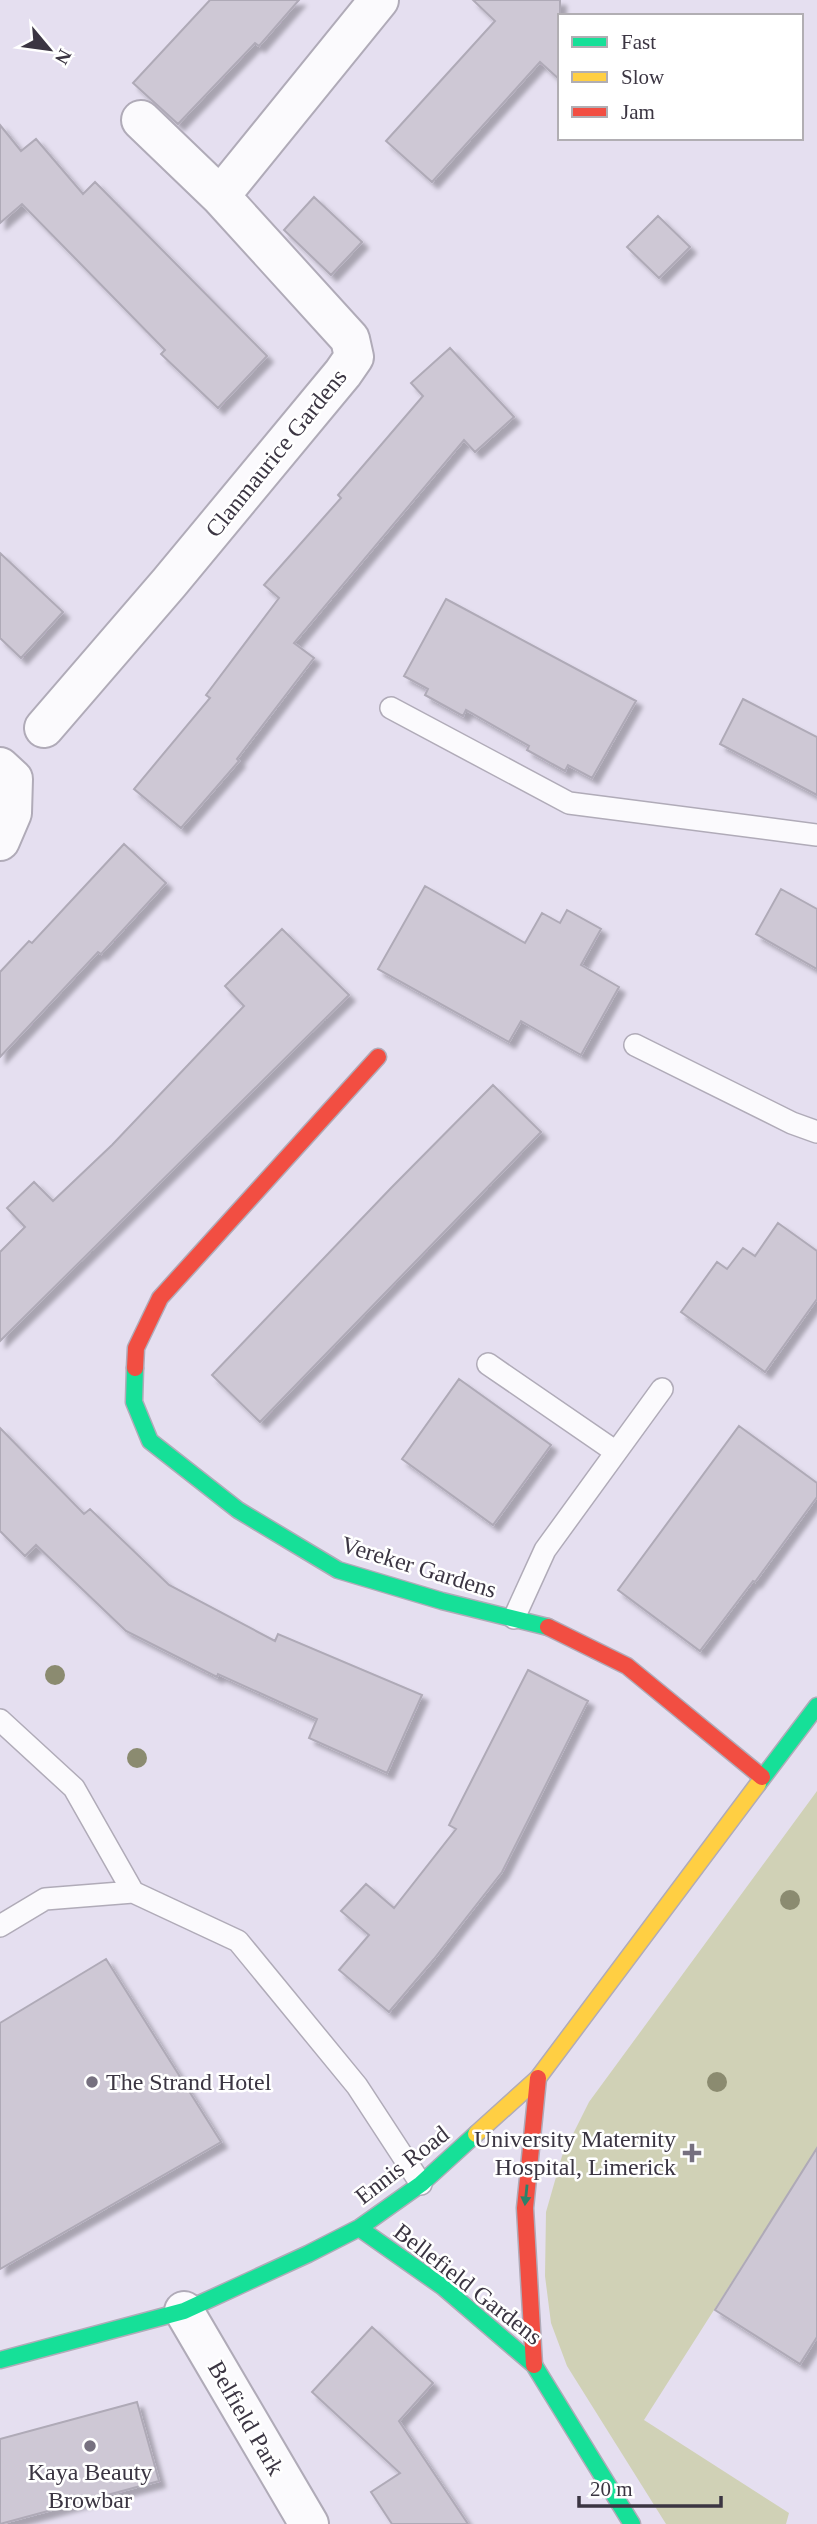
<svg xmlns="http://www.w3.org/2000/svg" width="817" height="2524" font-family="Georgia,serif">
	<style>
		.green { fill: #d0d1b6 }
		.building { fill: #cec8d5; stroke: #afaab7; stroke-width: 2; filter: url(#shadow) }
		.lines { fill: none; stroke-linecap: round; stroke-linejoin: round }
		.lane-casing { stroke: #b0abb8; stroke-width: 24 }
		.street-casing { stroke: #b0abb8; stroke-width: 42 }
		.fast-casing { stroke: #b0abb8; stroke-width: 19 }
		.slow-casing { stroke: #b0abb8; stroke-width: 19 }
		.jam-casing { stroke: #b0abb8; stroke-width: 19 }
		.lane { stroke: #fbfafd; stroke-width: 21 }
		.street { stroke: #fbfafd; stroke-width: 38 }
		.fast { stroke: #16e098; stroke-width: 16 }
		.slow { stroke: #ffcf43; stroke-width: 16 }
		.jam { stroke: #f24e42; stroke-width: 16 }
		.tree { fill: #8b8b70 }
		.oneway { fill: #2a8269 }
		.poi-dot { fill: #76707f; stroke: #fff; stroke-width: 2.5 }
		.labels { text-anchor: middle; stroke-width: 5; stroke-linejoin: round; paint-order: stroke }
		.street-label { font-size: 24px; fill: #3b3542; stroke: #fff }
		.poi-label { font-size: 24px; fill: #3b3542; stroke: #fff; text-anchor: start }
	</style>
	<defs>
		<filter id="shadow"><feDropShadow dx="6" dy="6" stdDeviation="2" flood-color="#0004"/></filter>
	</defs>
	<rect width="100%" height="100%" fill="#e5dff0"/>
	<!-- green -->
	<path class="green" d="M 817,1791 L 817,2148 L 644,2420 L 789,2513 L 786,2524 L 666,2524 L 567,2366 L 551,2323 L 545,2276 L 546,2212 L 562,2156 L 589,2102 Z"/>
	<!-- building -->
	<path class="building" d="M 210,0 L 299,0 L 259,46 L 255,43 L 178,124 L 133,83 Z
		M 473,0 L 560,0 L 560,80 L 540,62 L 432,182 L 386,141 L 495,21 Z
		M 0,125 L 21,151 L 36,139 L 83,194 L 95,182 L 267,356 L 218,408 L 161,354 L 165,350 L 22,204 L 0,223 Z
		M 314,197 L 362,242 L 331,275 L 284,230 Z
		M 658,216 L 690,247 L 659,278 L 627,247 Z
		M 450,348 L 514,417 L 475,452 L 464,440 L 294,643 L 314,658 L 237,759 L 239,761 L 181,828 L 134,789 L 210,698 L 206,695 L 279,598 L 264,585 L 341,498 L 338,495 L 423,396 L 411,383 Z
		M 0,553 L 63,612 L 21,658 L 0,638 Z
		M 446,599 L 636,701 L 592,778 L 568,765 L 565,771 L 527,750 L 529,746 L 466,710 L 463,716 L 425,695 L 428,689 L 404,676 Z
		M 743,699 L 817,737 L 817,795 L 720,744 Z
		M 124,844 L 166,883 L 101,954 L 98,952 L 0,1057 L 0,972 L 29,941 L 32,943 Z
		M 425,886 L 525,943 L 542,913 L 560,923 L 567,910 L 601,929 L 581,965 L 619,987 L 581,1055 L 521,1021 L 509,1042 L 378,969 Z
		M 781,889 L 817,909 L 817,969 L 756,934 Z
		M 282,929 L 349,995 L 0,1341 L 0,1252 L 25,1227 L 7,1208 L 34,1182 L 53,1201 L 112,1145 L 244,1006 L 225,986 Z
		M 493,1085 L 541,1132 L 260,1422 L 212,1375 L 391,1188 Z
		M 778,1223 L 817,1251 L 817,1299 L 765,1372 L 681,1312 L 717,1262 L 727,1269 L 743,1248 L 755,1256 Z
		M 459,1379 L 551,1445 L 493,1525 L 402,1459 Z
		M 739,1426 L 817,1483 L 817,1497 L 755,1582 L 753,1581 L 700,1651 L 618,1590 Z
		M 0,1428 L 84,1514 L 90,1509 L 169,1585 L 275,1641 L 278,1634 L 422,1695 L 387,1773 L 309,1738 L 317,1719 L 218,1674 L 217,1677 L 126,1631 L 36,1545 L 25,1556 L 0,1531 Z
		M 528,1670 L 588,1701 L 502,1872 L 434,1959 L 389,2012 L 339,1970 L 369,1935 L 341,1911 L 366,1884 L 394,1908 L 456,1829 L 449,1825 Z
		M 106,1959 L 221,2142 L 0,2269 L 0,2023 Z
		M 817,2148 L 817,2337 L 800,2364 L 715,2310 Z
		M 372,2327 L 433,2383 L 399,2421 L 468,2524 L 392,2524 L 371,2492 L 400,2473 L 312,2392 Z
		M 137,2402 L 159,2481 L 0,2524 L 0,2439 Z"/>
	<g class="lines">
		<defs>
			<path id="lane" d="M 391,708 L 569,803 L 817,835
				M 635,1045 L 792,1123 L 817,1132
				M 488,1364 L 616,1452
				M 514,1618 L 545,1550 L 662,1389
				M 0,1720 L 74,1788 L 133,1892
				M 0,1926 L 45,1899 L 133,1892 L 238,1941 L 357,2086 L 421,2184"/>
			<path id="street" d="M 220,196 L 379,0
				M 44,728 L 169,583 L 343,373 L 354,357 L 350,339 L 220,196 L 141,120
				M 0,767 L 13,779 L 12,813 L 0,841
				M 184,2311 L 309,2524"/>
			<path id="fast" d="M 135,1368 L 134,1402 L 150,1441 L 238,1510 L 338,1570 L 442,1601 L 548,1627
				M 758,1784 L 817,1706
				M 359,2228 L 443,2287 L 534,2365 L 632,2524
				M 0,2360 L 184,2311 L 308,2254 L 359,2228 L 421,2184 L 476,2134"/>
			<path id="slow" d="M 476,2134 L 538,2078 L 758,1784"/>
			<path id="jam" d="M 135,1368 L 136,1348 L 160,1298 L 378,1057
				M 548,1627 L 627,1666 L 762,1777
				M 534,2365 L 525,2208 L 538,2078"/>
		</defs>
		<!-- lane casing -->
		<use href="#lane" class="lane-casing"/>
		<!-- street casing -->
		<use href="#street" class="street-casing"/>
		<!-- fast casing -->
		<use href="#fast" class="fast-casing"/>
		<!-- slow casing -->
		<use href="#slow" class="slow-casing"/>
		<!-- jam casing -->
		<use href="#jam" class="jam-casing"/>
		<!-- lane -->
		<use href="#lane" class="lane"/>
		<!-- street -->
		<use href="#street" class="street"/>
		<!-- fast -->
		<use href="#fast" class="fast"/>
		<!-- slow -->
		<use href="#slow" class="slow"/>
		<!-- jam -->
		<use href="#jam" class="jam"/>
	</g>
	<!-- trees -->
	<g class="tree">
		<circle cx="55" cy="1675" r="10"/>
		<circle cx="137" cy="1758" r="10"/>
		<circle cx="790" cy="1900" r="10"/>
		<circle cx="717" cy="2082" r="10"/>
	</g>
	<!-- one-way arrows -->
	<defs><path id="oneway-solid" d="M-6-.8H1V-3.2L6.5 0L1 3.2V.8H-6Z" transform="scale(1.75)"/></defs>
	<use class="oneway" href="#oneway-solid" transform="translate(526 2195) rotate(96)"/>
	<!-- markers -->
	<g class="poi-dot">
		<circle cx="92" cy="2082" r="7"/>
		<path d="M688.5 2142.5h7v7h7v7h-7v7h-7v-7h-7v-7h7z"/>
		<circle cx="90" cy="2446" r="7"/>
	</g>
	<g class="labels">
		<!-- street labels -->
		<g class="street-label">
			<text transform="translate(276 453) rotate(-51)" y="8">Clanmaurice Gardens</text>
			<text transform="translate(419 1567) rotate(17)" y="8">Vereker Gardens</text>
			<text transform="translate(402 2165) rotate(-38)" y="8">Ennis Road</text>
			<text transform="translate(468 2284) rotate(38)" y="8">Bellefield Gardens</text>
			<text transform="translate(246 2418) rotate(60)" y="8">Belfield Park</text>
		</g>
		<!-- poi labels -->
		<g class="poi-label">
			<text x="106" y="2090">The Strand Hotel</text>
			<text x="676" y="2147" text-anchor="end">University Maternity<tspan x="676" dy="28">Hospital, Limerick</tspan></text>
			<text x="90" y="2480" text-anchor="middle">Kaya Beauty<tspan x="90" dy="28">Browbar</tspan></text>
		</g>
	</g>
	<!-- legend -->
	<rect x="558" y="14" width="245" height="126" fill="#ffffff" stroke="#b1aeb3" stroke-width="2"/>
	<rect x="572" y="37" width="35" height="10" fill="#16e098" stroke="#b1aeb3" stroke-width="2"/>
	<text x="621" y="49" font-size="21" fill="#3b3542">Fast</text>
	<rect x="572" y="72" width="35" height="10" fill="#ffcf43" stroke="#b1aeb3" stroke-width="2"/>
	<text x="621" y="84" font-size="21" fill="#3b3542">Slow</text>
	<rect x="572" y="107" width="35" height="10" fill="#f24e42" stroke="#b1aeb3" stroke-width="2"/>
	<text x="621" y="119" font-size="21" fill="#3b3542">Jam</text>
	<!-- north arrow -->
	<g transform="translate(49 49) rotate(119)" stroke="#ffffff" stroke-width="5" paint-order="stroke">
	<path d="M0-5L12 26L0 18L-12 26Z" fill="#3b3542"/>
	<text y="-10" font-size="19" font-weight="bold" text-anchor="middle" fill="#3b3542">N</text>
	</g>
	<!-- scale -->
	<path d="M579 2496v10h142v-10" fill="none" stroke="#3b3542" stroke-width="3.5"/>
	<text x="590" y="2496" font-size="21" fill="#3b3542" stroke="#ffffff" stroke-width="5" paint-order="stroke">20 m</text>
</svg>
